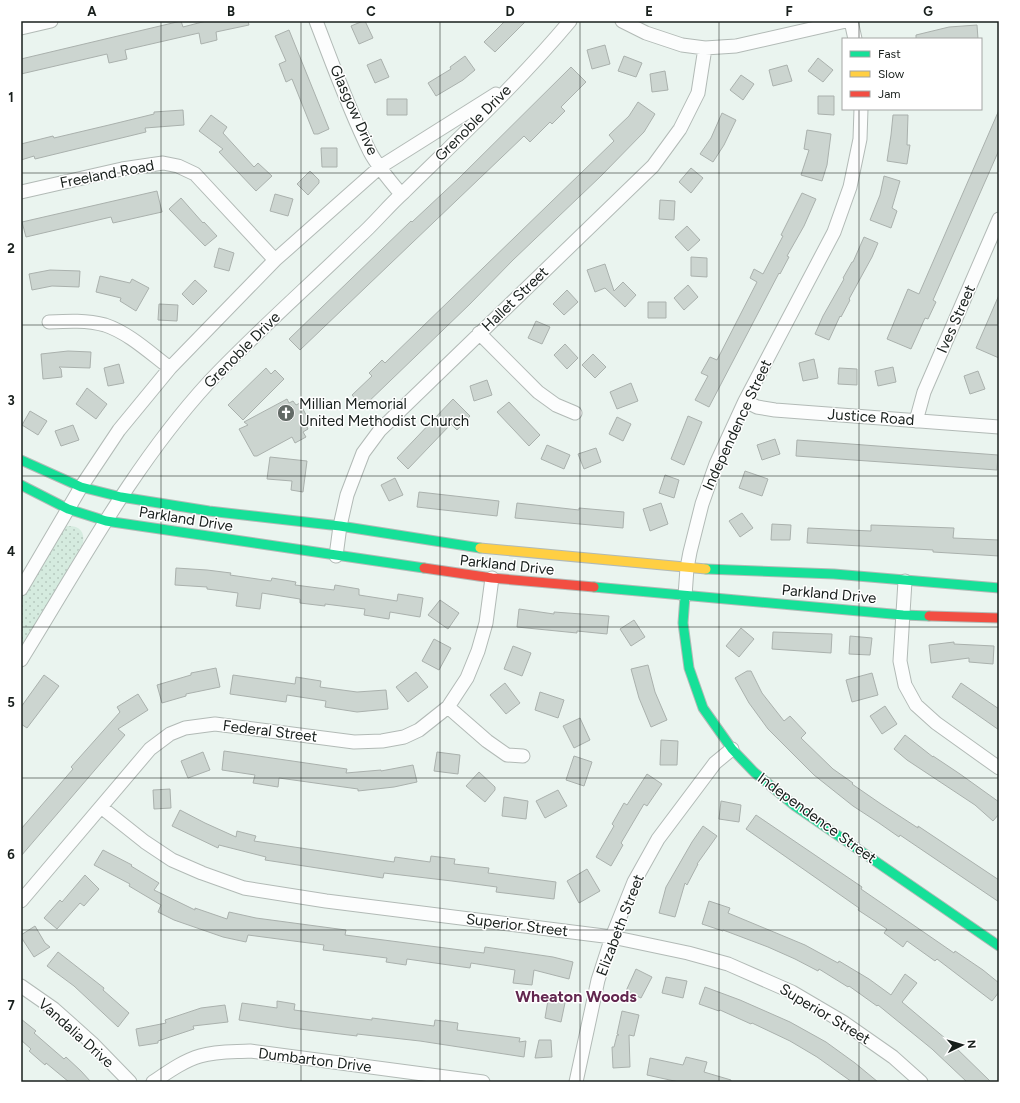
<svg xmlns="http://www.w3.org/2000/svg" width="1020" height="1103" font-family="Figtree,sans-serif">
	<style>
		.grass { fill: url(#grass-dots) }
		.building { fill: #ccd5d0; stroke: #aab1ad }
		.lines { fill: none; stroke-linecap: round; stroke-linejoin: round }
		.street-casing { stroke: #b2bab6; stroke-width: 15 }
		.fast-casing { stroke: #b2bab6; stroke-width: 11 }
		.slow-casing { stroke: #b2bab6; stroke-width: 11 }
		.jam-casing { stroke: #b2bab6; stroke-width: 11 }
		.street { stroke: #fcfdfd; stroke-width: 13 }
		.fast { stroke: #16e098; stroke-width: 9 }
		.slow { stroke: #ffcf43; stroke-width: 9 }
		.jam { stroke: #f24e42; stroke-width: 9 }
		.grid { fill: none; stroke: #181f1c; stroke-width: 1; stroke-opacity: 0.55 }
		.labels { text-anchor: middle; stroke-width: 3; stroke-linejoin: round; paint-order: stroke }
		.street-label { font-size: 15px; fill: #181f1c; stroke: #fff }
		.poi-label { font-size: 15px; fill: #181f1c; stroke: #fff; text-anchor: start }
		.neighbourhood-label { font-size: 16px; font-weight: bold; fill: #62274f; stroke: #fff }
		.neatline { fill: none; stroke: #181f1c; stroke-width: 1.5 }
		.grid-label { font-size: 13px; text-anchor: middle; font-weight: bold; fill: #181f1c }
	</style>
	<defs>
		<pattern id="grass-dots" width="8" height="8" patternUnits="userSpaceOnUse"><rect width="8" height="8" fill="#d5ebdf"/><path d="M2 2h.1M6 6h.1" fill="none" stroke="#b6c9bf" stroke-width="1.8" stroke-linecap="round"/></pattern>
	</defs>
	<rect width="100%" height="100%" fill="#eaf4ef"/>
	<!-- grass -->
	<path class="grass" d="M 66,526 C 79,525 85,531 83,543 L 34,627 L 21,645 L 21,597 L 61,530 Z"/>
	<!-- building -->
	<path class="building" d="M 181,21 L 183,27 L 206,21 L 248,21 L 249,25 L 216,32 L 217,40 L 201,44 L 199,33 L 125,50 L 127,59 L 109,63 L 107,54 L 21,74 L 21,59 Z
		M 363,21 L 365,21 L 373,38 L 359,44 L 351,26 Z
		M 505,21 L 526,21 L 495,52 L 484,42 Z
		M 977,25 L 978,39 L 916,39 L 916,35 L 949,27 Z
		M 289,30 L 329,129 L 318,134 L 314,134 L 292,79 L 286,82 L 279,64 L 286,61 L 275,36 Z
		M 605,45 L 610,64 L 592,69 L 587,50 Z
		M 465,56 L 475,70 L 463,80 L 436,96 L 428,83 L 451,69 L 450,67 Z
		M 624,56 L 642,63 L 636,77 L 618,71 Z
		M 818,58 L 833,70 L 823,82 L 808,71 Z
		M 381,59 L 389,77 L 375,83 L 367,65 Z
		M 787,65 L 792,81 L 773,86 L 769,70 Z
		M 571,67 L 586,82 L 561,107 L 565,111 L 552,124 L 550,122 L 530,142 L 524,136 L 300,350 L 289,339 L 411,221 L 412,222 L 458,179 Z
		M 665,71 L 668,90 L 652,92 L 650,74 Z
		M 741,75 L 754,84 L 743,100 L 730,90 Z
		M 818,96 L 834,96 L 834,115 L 818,114 Z
		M 387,99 L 407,99 L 407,115 L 387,115 Z
		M 638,102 L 655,114 L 644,132 L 601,176 L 513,260 L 470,304 L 363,407 L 352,395 L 372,376 L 369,373 L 382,360 L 385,363 L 614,141 L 609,135 L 629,116 Z
		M 183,110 L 184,125 L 145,128 L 146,132 L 35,159 L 34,156 L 21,160 L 21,144 L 53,136 L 54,138 L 109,125 L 154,114 L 154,112 Z
		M 999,110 L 999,150 L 933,300 L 936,302 L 928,319 L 925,318 L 911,349 L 887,339 L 908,289 L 919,294 Z
		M 722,113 L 736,120 L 724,145 L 713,162 L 700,154 L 711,138 Z
		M 211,115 L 227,127 L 223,133 L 254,167 L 258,163 L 272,176 L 256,191 L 219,152 L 223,149 L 199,131 Z
		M 893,115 L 908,115 L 907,145 L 910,145 L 907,164 L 887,161 L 891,135 Z
		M 807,130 L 831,134 L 827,165 L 822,181 L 801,175 L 809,150 L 804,149 Z
		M 321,148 L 337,148 L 337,167 L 322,167 Z
		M 691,168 L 703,178 L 691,193 L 679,182 Z
		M 310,171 L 319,180 L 319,183 L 308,195 L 297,184 Z
		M 884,176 L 900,181 L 892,208 L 897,211 L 891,228 L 870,220 L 880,195 Z
		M 157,191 L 162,212 L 113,223 L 111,217 L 26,237 L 22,222 Z
		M 802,193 L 816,199 L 804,226 L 787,256 L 789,257 L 780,274 L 779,273 L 709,407 L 695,400 L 708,376 L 701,373 L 710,357 L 717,360 L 757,282 L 750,278 L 754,269 L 763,274 L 783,236 L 781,235 Z
		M 275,194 L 293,199 L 288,216 L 270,211 Z
		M 181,198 L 203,223 L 204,222 L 217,236 L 205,246 L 169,209 Z
		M 660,200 L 675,201 L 674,220 L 659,219 Z
		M 687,226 L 700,240 L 688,251 L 675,237 Z
		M 864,237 L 878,243 L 872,257 L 849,299 L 850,300 L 841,317 L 840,316 L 829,340 L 815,334 L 823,316 L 844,279 L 843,278 L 852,262 L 853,262 Z
		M 219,248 L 234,253 L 229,271 L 214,267 Z
		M 691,257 L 707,258 L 707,277 L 691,276 Z
		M 605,264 L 614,291 L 623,282 L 636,295 L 625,307 L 605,288 L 595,292 L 587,270 Z
		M 50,270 L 80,271 L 79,287 L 52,286 L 32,290 L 29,274 Z
		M 100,276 L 130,283 L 132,279 L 149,288 L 136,311 L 120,301 L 121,298 L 96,292 Z
		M 195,280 L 207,291 L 193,305 L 182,294 Z
		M 688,285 L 698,297 L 684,310 L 674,298 Z
		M 567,290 L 578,302 L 564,315 L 553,304 Z
		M 999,295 L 999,358 L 976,348 Z
		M 648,302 L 666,302 L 666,318 L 648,318 Z
		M 159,304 L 178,305 L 177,321 L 158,320 Z
		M 536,321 L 550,327 L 542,344 L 528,338 Z
		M 565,344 L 578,358 L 567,369 L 554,355 Z
		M 68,351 L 91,352 L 90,368 L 59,367 L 61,369 L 62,377 L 43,379 L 41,354 Z
		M 593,354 L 606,367 L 595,378 L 582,365 Z
		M 814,359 L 818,378 L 803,381 L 799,363 Z
		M 119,364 L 124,383 L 108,386 L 104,368 Z
		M 893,367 L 896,382 L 878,386 L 875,371 Z
		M 266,368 L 271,374 L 275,370 L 284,379 L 243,420 L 228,405 Z
		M 839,368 L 857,369 L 857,385 L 838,384 Z
		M 978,371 L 985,389 L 970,394 L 964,376 Z
		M 487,380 L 492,395 L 474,401 L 470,386 Z
		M 631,383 L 638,401 L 617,409 L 610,392 Z
		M 87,388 L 107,404 L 96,419 L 76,404 Z
		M 287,399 L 289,403 L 293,401 L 296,405 L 300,403 L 310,423 L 306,425 L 308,429 L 303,432 L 306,437 L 295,443 L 292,437 L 257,456 L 254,456 L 239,429 L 248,425 L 244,422 Z
		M 453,399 L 470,416 L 457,430 L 451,424 L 408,469 L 397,458 Z
		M 509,402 L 540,435 L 529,446 L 497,412 Z
		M 30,411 L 47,421 L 38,435 L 22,425 Z
		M 688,416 L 702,422 L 684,465 L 671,459 Z
		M 617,417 L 631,424 L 623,441 L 609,434 Z
		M 73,425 L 79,440 L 61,446 L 55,431 Z
		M 775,439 L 780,454 L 762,460 L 757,445 Z
		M 797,440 L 998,455 L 997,470 L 796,456 Z
		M 547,445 L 570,455 L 564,469 L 541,459 Z
		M 596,448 L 601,462 L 584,469 L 578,454 Z
		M 270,457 L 307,461 L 303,492 L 291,490 L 292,481 L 267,479 Z
		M 745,471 L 768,479 L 762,496 L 739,488 Z
		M 665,475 L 679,480 L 674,498 L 659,493 Z
		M 395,478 L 403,495 L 389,501 L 381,485 Z
		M 419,492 L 499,501 L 497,516 L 417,507 Z
		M 517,503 L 579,510 L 579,508 L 624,512 L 623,528 L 515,518 Z
		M 661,503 L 668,524 L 650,531 L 643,509 Z
		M 742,513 L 753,528 L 740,537 L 729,521 Z
		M 772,524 L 791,525 L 790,540 L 771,540 Z
		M 871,525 L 954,528 L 953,538 L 999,540 L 999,556 L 933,552 L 933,550 L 807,543 L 808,528 L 871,531 Z
		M 176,568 L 207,570 L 231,573 L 230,575 L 271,581 L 272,578 L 296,582 L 295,585 L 334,590 L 335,585 L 359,589 L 359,595 L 397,601 L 398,594 L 423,598 L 420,617 L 390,612 L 389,619 L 364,615 L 365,609 L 325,604 L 325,606 L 300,603 L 300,599 L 262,593 L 260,609 L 236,606 L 238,593 L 207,589 L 207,587 L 175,585 Z
		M 440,600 L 459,613 L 448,629 L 428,615 Z
		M 519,609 L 554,614 L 554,612 L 609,616 L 607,634 L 577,631 L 577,633 L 517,627 Z
		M 634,620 L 645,637 L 631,646 L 620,629 Z
		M 741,628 L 754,639 L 739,657 L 726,646 Z
		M 773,632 L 832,634 L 831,653 L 772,649 Z
		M 850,636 L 872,638 L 870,655 L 849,654 Z
		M 434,639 L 451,648 L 439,670 L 422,661 Z
		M 954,642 L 954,644 L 994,646 L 993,664 L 969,662 L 969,658 L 931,663 L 929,645 Z
		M 513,646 L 531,653 L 522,676 L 504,669 Z
		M 648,665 L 655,692 L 667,720 L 651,727 L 639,698 L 631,669 Z
		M 216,668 L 220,687 L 186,694 L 186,696 L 162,703 L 157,685 L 191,675 L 191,673 Z
		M 747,671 L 751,671 L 762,693 L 784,721 L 790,716 L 806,733 L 801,738 L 833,769 L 853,783 L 852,784 L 881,804 L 918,828 L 918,826 L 999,880 L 999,902 L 900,835 L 899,837 L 879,823 L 853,806 L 814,775 L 768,729 L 749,703 L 735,678 Z
		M 416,672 L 428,687 L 408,702 L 396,687 Z
		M 872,673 L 878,695 L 852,702 L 846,680 Z
		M 44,675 L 59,686 L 27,728 L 21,724 L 21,707 Z
		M 233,675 L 295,684 L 296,677 L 321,681 L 320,687 L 357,692 L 386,690 L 388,709 L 357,712 L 325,707 L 326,701 L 287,695 L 286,702 L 230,694 Z
		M 505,683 L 520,703 L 506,714 L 490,695 Z
		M 961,683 L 999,709 L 999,730 L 952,697 Z
		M 540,692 L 564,700 L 558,718 L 535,710 Z
		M 138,694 L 148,710 L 118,729 L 125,735 L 21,856 L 21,829 L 73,769 L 71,767 L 120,712 L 117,707 Z
		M 885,706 L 897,724 L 882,734 L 870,716 Z
		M 580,718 L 590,740 L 574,748 L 563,726 Z
		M 905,735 L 933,757 L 933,756 L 960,774 L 999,802 L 999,814 L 993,821 L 975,805 L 907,760 L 894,749 Z
		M 661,740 L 678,741 L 677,765 L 660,765 Z
		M 224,751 L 347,769 L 346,773 L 381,770 L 381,771 L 413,765 L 417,782 L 394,787 L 358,791 L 358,789 L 279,778 L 278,787 L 253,783 L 255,775 L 222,770 Z
		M 203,752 L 210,770 L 188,778 L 181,761 Z
		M 437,752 L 460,755 L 458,774 L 434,771 Z
		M 574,756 L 592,762 L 584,786 L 566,780 Z
		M 479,772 L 495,787 L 495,790 L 485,802 L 466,786 Z
		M 647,774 L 662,784 L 647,806 L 644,804 L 621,843 L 623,845 L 611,866 L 596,857 L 614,826 L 612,824 L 624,803 L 627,805 Z
		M 170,789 L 171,808 L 154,809 L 153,790 Z
		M 558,790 L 567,806 L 545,818 L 536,801 Z
		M 504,797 L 528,801 L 526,819 L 502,816 Z
		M 721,801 L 741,805 L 739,822 L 719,819 Z
		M 180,810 L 205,823 L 236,837 L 237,831 L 256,836 L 254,841 L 394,862 L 395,857 L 430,862 L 431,856 L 455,859 L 454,864 L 489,868 L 488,873 L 556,882 L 554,899 L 496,892 L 497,887 L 452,881 L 384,873 L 383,878 L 265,860 L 266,857 L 219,845 L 218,848 L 172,826 Z
		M 756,815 L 862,887 L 861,889 L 925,933 L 954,953 L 955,951 L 983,970 L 999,983 L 999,992 L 992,1001 L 937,959 L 935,961 L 907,941 L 903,947 L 884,933 L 887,929 L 858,910 L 859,908 L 746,829 Z
		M 703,826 L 717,836 L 697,864 L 698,864 L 687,885 L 685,883 L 675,917 L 659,913 L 666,887 L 692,842 Z
		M 103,850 L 132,865 L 131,866 L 159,883 L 154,890 L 195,910 L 195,908 L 227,919 L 229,912 L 256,918 L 346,930 L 345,935 L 484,953 L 485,947 L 553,957 L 573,962 L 569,979 L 534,970 L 532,985 L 513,983 L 515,970 L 471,963 L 470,968 L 407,959 L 406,965 L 386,962 L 387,958 L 323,950 L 324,945 L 248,935 L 246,942 L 223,937 L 174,920 L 158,912 L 161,905 L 129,886 L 130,884 L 94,865 Z
		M 587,869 L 600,891 L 579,903 L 567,881 Z
		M 85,875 L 99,889 L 84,906 L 80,903 L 57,929 L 44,918 L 60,900 L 62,902 Z
		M 709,901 L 730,908 L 728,913 L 805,945 L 838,963 L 839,961 L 869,979 L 891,995 L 905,974 L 917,983 L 902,1002 L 952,1044 L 991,1082 L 967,1082 L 932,1049 L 878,1005 L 877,1006 L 849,986 L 848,987 L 819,969 L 818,971 L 795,959 L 768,947 L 723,930 L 723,931 L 702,924 Z
		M 35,926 L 45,943 L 50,947 L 34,957 L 21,937 L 21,935 Z
		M 58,952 L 104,988 L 103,990 L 129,1013 L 118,1027 L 74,986 L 47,966 Z
		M 636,969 L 652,977 L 641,998 L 626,991 Z
		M 666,977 L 687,981 L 683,998 L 662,993 Z
		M 705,987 L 740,1000 L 790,1022 L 826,1042 L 855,1063 L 878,1082 L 852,1082 L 817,1057 L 790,1041 L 752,1023 L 751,1024 L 720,1010 L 719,1011 L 699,1004 Z
		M 549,994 L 566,998 L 561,1022 L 545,1018 Z
		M 277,1001 L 295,1004 L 294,1010 L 372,1020 L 372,1018 L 434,1026 L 435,1020 L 458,1023 L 457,1030 L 520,1038 L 519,1042 L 526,1041 L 524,1057 L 420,1041 L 357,1034 L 357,1036 L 291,1028 L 239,1020 L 242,1003 L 277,1008 Z
		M 225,1005 L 228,1022 L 193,1026 L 194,1029 L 158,1041 L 158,1043 L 139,1046 L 136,1029 L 166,1023 L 165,1020 L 201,1008 Z
		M 622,1011 L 639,1015 L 634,1036 L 629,1035 L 630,1067 L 613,1068 L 612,1047 L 614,1047 L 617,1035 L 619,1035 L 617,1034 Z
		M 21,1019 L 36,1031 L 34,1033 L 64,1059 L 66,1057 L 81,1071 L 91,1082 L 69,1082 L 46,1063 L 45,1065 L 29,1051 L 31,1049 L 21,1040 Z
		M 539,1040 L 551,1040 L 552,1057 L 535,1058 Z
		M 686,1057 L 707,1062 L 704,1072 L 731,1080 L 731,1082 L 679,1082 L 647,1075 L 650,1058 L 683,1065 Z"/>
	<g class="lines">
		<defs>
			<path id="street" d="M 316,21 C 333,65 349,110 370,152 C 378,167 390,181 401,194
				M 622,21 L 646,33 L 682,45 L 705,48 L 736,46 L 846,21
				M 851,21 L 855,39
				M 21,28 L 51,21
				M 21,192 L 122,169 L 163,163 L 178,166 L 195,174 L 275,260
				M 49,322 C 68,321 87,320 105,325 C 129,333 150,353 170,368
				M 479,333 L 538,392 L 556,405 L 575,413
				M 745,401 L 757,407 L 775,410 L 999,427
				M 916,421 L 924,392 L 999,219
				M 336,556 L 340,526 L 347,495 L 363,453 L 380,430 L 653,166 L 680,129 L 698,93 L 705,48
				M 905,581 L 900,661 L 905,685 L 916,705 L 936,723 L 999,768
				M 21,589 L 81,487 L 119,430 L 170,368 L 275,260 L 380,167 L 496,94
				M 685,596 L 687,568 L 690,552 L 702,504 L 716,464 L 745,401 L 834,232 L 850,187 L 860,139 L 861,109
				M 21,660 C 80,565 133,465 209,382 C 257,331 309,286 359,237 C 375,223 388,206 404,192 C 461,136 519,82 570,21
				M 448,707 L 487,741 L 507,755 L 523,756
				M 101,807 L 145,842 L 172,860 L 202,873 L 244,888 L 326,901 L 612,937 L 688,953 L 728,964 L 792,992 L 843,1022 L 893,1057 L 921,1082
				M 21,901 L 150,749 L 170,734 L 185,728 L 215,724 L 354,742 L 382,741 L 404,737 L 419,730 L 448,707 L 467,678 L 478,651 L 486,623 L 492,578
				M 21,986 L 54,1009 L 92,1043 L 130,1082
				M 153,1082 C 168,1072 183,1061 200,1056 C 216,1051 233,1052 250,1051 L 483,1082
				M 576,1082 L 598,980 L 612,937 L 634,882 L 658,839 L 715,763 L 732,749"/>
			<path id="fast" d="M 21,460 L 81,487 L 121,497 L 209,511 L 340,526 L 480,548
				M 21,485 L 68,509 L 106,521 L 424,568
				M 706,569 L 834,574 L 999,588
				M 594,587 L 903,615 L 929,616
				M 685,596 L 683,623 L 689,668 L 703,708 L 732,749 L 754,772 L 795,806 L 999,946"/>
			<path id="slow" d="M 480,548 L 706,569"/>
			<path id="jam" d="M 424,568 L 492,578 L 594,587
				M 929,616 L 999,618"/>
		</defs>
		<!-- street casing -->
		<use href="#street" class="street-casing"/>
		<!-- fast casing -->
		<use href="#fast" class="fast-casing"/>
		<!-- slow casing -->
		<use href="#slow" class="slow-casing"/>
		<!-- jam casing -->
		<use href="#jam" class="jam-casing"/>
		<!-- street -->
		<use href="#street" class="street"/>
		<!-- fast -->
		<use href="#fast" class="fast"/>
		<!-- slow -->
		<use href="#slow" class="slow"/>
		<!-- jam -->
		<use href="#jam" class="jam"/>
	</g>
	<!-- grid -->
	<path class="grid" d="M 161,21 L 161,1082M 301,21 L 301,1082M 440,21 L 440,1082M 580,21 L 580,1082M 719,21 L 719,1082M 859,21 L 859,39M 859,109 L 859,1082M 21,173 L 999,173M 21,325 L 999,325M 21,476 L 999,476M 21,627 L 999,627M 21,778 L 999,778M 21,930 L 999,930"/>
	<!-- icons -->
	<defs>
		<symbol id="church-disc" viewBox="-11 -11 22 22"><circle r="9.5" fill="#626a66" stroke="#fff"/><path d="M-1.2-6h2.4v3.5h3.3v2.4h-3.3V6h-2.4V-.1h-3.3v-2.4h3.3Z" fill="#fff"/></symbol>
	</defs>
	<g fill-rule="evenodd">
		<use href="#church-disc" x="276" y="403" width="20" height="20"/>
	</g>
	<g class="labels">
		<!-- street labels -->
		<g class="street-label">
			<text transform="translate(354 110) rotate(66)" y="5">Glasgow Drive</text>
			<text transform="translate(473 123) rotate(-45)" y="5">Grenoble Drive</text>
			<text transform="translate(107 174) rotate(-11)" y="5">Freeland Road</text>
			<text transform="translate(515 299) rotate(-44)" y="5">Hallet Street</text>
			<text transform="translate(956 319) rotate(-66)" y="5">Ives Street</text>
			<text transform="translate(242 350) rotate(-45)" y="5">Grenoble Drive</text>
			<text transform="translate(871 417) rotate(4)" y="5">Justice Road</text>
			<text transform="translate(737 425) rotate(-65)" y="5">Independence Street</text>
			<text transform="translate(186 519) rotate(9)" y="5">Parkland Drive</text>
			<text transform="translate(507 565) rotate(6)" y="5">Parkland Drive</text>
			<text transform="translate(829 594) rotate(5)" y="5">Parkland Drive</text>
			<text transform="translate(270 731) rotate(7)" y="5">Federal Street</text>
			<text transform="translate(817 818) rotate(36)" y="5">Independence Street</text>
			<text transform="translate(517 925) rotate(7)" y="5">Superior Street</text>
			<text transform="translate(620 925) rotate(-69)" y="5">Elizabeth Street</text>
			<text transform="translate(825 1014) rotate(31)" y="5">Superior Street</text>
			<text transform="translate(76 1033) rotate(42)" y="5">Vandalia Drive</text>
			<text transform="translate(315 1060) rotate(7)" y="5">Dumbarton Drive</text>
		</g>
		<!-- poi labels -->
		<g class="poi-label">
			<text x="299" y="409">Millian Memorial<tspan x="299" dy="17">United Methodist Church</tspan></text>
		</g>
		<!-- neighbourhood labels -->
		<g class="neighbourhood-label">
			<text x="576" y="1002">Wheaton Woods</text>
		</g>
	</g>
	<!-- border -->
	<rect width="1020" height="1103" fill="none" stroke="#ffffff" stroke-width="44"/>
	<!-- legend -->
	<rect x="842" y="38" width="140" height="72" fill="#ffffff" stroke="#a3a5a4"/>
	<rect x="850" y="51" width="20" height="6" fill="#16e098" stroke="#a3a5a4"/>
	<text x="878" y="58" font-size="12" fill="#181f1c">Fast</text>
	<rect x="850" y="71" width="20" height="6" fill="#ffcf43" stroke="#a3a5a4"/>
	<text x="878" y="78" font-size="12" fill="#181f1c">Slow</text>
	<rect x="850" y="91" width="20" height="6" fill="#f24e42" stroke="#a3a5a4"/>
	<text x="878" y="98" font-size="12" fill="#181f1c">Jam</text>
	<!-- north arrow -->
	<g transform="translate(962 1045) rotate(85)" stroke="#ffffff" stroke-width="3" paint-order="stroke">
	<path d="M0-3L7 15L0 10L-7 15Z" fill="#181f1c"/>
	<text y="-6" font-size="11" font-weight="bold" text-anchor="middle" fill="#181f1c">N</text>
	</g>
	<rect x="22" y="22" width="976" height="1059" class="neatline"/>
	<g class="grid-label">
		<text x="92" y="16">A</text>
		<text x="231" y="16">B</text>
		<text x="371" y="16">C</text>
		<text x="510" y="16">D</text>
		<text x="649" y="16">E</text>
		<text x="789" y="16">F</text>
		<text x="928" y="16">G</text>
		<text x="11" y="102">1</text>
		<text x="11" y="253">2</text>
		<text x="11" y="405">3</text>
		<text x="11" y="556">4</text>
		<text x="11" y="707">5</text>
		<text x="11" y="859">6</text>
		<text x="11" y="1010">7</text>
	</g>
</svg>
